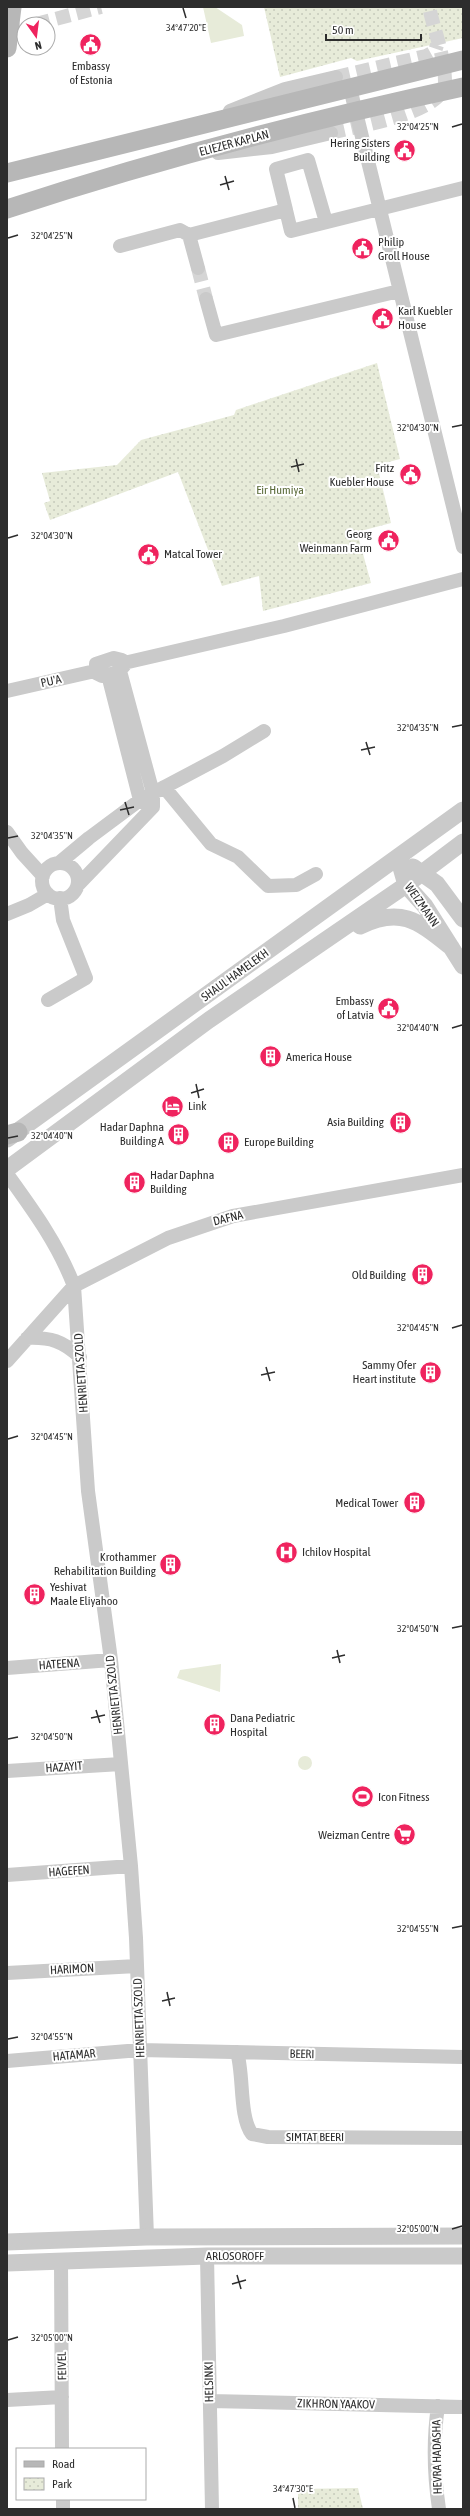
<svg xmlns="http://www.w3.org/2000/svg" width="470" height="2516" font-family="'Asap Condensed',sans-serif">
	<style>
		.green { fill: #e7ebd9 }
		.park { fill: url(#park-dots) }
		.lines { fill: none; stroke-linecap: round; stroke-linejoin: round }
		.minor-tunnel { stroke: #d5d5d5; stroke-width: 14; stroke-dasharray: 14 7; stroke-linecap: butt }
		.minor { stroke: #cacaca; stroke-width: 14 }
		.tertiary { stroke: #cacaca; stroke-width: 17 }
		.secondary { stroke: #b7b7b7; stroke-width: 19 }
		.ticks { fill: none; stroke: #2d2d2d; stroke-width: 1.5 }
		.labels { text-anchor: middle; stroke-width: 4; stroke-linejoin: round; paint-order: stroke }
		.poi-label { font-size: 12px; fill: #2d2d2d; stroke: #fff; text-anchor: end }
		.street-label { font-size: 12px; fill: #2d2d2d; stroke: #fff }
		.park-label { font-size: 12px; fill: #5a6a38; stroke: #fff }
		.ticks-label { font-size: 10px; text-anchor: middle; fill: #2d2d2d; stroke: #fff; stroke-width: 4; stroke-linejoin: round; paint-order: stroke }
	</style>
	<defs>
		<pattern id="park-dots" width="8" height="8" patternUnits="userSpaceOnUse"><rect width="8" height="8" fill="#e7ebd9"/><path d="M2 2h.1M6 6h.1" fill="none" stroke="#c6cabb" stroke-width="1.8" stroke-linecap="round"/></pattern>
	</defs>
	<rect width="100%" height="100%" fill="#fff"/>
	<!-- green -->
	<path class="green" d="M 203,7 L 215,7 L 242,25 L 244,36 L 211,43 Z
		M 221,1664 L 220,1692 L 177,1678 L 180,1670 Z
		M298 1763a7 7 0 1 1 14 0a7 7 0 1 1-14 0Z"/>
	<!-- park -->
	<path class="park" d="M 264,7 L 463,7 L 463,38 L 357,61 L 351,58 L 280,77 Z
		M 377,363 L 400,459 L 377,465 L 391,523 L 357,532 L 371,583 L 263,611 L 259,576 L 222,586 L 178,472 L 50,520 L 44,503 L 50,501 L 42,473 L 117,465 L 141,440 L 234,415 L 236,410 Z
		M 358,2488 L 363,2509 L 298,2509 L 298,2489 Z"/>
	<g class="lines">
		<!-- minor-tunnel -->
		<path class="minor-tunnel" d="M 36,24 L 101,7
			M 7,32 L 24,28
			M 336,77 L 426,56 L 435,51 L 437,45
			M 331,133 C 356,126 444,114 445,82 C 445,57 434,30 429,7
			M 198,268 L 206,299"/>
		<!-- minor -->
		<path class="minor" d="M 350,88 L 463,547
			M 230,111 L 285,89 L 336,77
			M 218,153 L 272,147 L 331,133
			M 286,210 L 276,169 L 308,160 L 326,222
			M 189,235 L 198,268
			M 120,246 L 180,230 L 189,235 L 286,210 L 291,231 L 463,188
			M 206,299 L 216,335 L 399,291
			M 114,658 L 122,660 L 124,666 L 115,673 L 102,676 L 96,673 L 96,664 Z
			M 124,663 L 284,626 L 463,579
			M 108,675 L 140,800 L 147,804
			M 7,691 L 95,671
			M 164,787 L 211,844 L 238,857 L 268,886 L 296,885 L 316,874
			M 7,832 L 22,853 L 43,876
			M 59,863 L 89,838 L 140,800 L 223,756 L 264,731
			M42 881a18 18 0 1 1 36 0a18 18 0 1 1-36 0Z
			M 77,886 L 153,807 L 153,793 L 120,671
			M 7,914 L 29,905 L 48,894
			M 48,1000 L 86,978 L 63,920 L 60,898
			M 7,1174 C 33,1210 58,1244 74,1286 L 88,1491 L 111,1660 L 131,1866 L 136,1938 L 147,2237
			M 27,1338 C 50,1337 63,1341 80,1357
			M 7,1361 L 74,1286 L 168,1238 L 233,1216 L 463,1175
			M 7,1668 L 111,1660
			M 7,1771 L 121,1764
			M 7,1875 L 131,1866
			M 7,1973 L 137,1966
			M 237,2052 C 244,2075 239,2117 252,2134 L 268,2137 L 463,2138
			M 7,2061 L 140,2050 L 463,2057
			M 207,2256 L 212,2509
			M 61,2260 L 62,2449
			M 7,2400 L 62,2397
			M 210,2401 L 463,2407
			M 438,2406 C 433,2440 434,2475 439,2509
			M 63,2499 L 63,2509"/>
		<!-- tertiary -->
		<path class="tertiary" d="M 398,857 L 406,885 L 425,906 L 463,966
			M 413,867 L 437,884 L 463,919
			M 360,926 C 401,906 418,921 451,947
			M 7,1139 L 463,810
			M 7,1169 L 209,1020 L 406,885 L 463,842
			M 7,2242 L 147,2237 L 463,2236
			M 7,2263 L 207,2256 L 463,2256"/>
		<!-- secondary -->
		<path class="secondary" d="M 7,48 L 12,7
			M 7,173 L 463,60
			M 7,209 C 156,160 309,120 463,87
			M 7,1135 L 18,1132"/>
	</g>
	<!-- ticks -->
	<path class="ticks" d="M 183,8 L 186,18M 452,127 L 462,124M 225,176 L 229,190M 220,185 L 234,181M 8,238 L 18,235M 452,427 L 462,425M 296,459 L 299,472M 291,467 L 304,464M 8,538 L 18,535M 452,727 L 462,725M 366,742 L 370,755M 361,750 L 375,747M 125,802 L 129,815M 120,810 L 134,807M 8,838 L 18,836M 452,1028 L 462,1025M 196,1084 L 199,1098M 191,1093 L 204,1089M 8,1138 L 18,1136M 452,1328 L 462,1325M 266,1367 L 270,1381M 261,1375 L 275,1372M 8,1439 L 18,1436M 452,1628 L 462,1626M 337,1650 L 340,1663M 332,1658 L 345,1655M 96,1710 L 100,1723M 91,1718 L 105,1715M 8,1739 L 18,1737M 452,1928 L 462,1926M 167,1992 L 170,2006M 162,2001 L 175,1998M 8,2039 L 18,2037M 452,2229 L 462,2226M 237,2275 L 241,2289M 232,2284 L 246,2280M 8,2340 L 18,2337M 293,2498 L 295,2508"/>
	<!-- icons -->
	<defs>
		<symbol id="civic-disc" viewBox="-11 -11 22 22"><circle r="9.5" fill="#ef235e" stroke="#fff"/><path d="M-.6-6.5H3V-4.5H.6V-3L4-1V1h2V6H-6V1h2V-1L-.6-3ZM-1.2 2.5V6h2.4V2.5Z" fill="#fff"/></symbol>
		<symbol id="building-disc" viewBox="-11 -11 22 22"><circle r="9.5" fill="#ef235e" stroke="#fff"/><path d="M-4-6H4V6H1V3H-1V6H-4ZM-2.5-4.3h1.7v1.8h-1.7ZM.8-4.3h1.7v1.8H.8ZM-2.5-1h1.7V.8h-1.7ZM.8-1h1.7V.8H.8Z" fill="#fff"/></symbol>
		<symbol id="hotel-disc" viewBox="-11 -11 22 22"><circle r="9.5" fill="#ef235e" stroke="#fff"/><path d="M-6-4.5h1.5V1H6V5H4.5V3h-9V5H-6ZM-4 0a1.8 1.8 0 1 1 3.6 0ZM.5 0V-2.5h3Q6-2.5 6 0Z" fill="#fff"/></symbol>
		<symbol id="hospital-disc" viewBox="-11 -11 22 22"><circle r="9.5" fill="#ef235e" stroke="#fff"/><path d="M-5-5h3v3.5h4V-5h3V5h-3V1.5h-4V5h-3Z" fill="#fff"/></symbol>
		<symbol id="stadium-disc" viewBox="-11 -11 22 22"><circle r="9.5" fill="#ef235e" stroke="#fff"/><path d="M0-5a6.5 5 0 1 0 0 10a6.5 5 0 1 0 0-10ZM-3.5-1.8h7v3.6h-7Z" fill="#fff"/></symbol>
		<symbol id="supermarket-disc" viewBox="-11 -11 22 22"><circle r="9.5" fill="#ef235e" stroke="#fff"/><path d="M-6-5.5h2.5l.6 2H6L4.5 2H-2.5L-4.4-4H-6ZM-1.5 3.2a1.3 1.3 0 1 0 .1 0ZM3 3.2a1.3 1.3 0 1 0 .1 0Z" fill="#fff"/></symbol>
	</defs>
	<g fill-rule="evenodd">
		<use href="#civic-disc" x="78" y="32" width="25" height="25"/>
		<use href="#civic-disc" x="392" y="138" width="25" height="25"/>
		<use href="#civic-disc" x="350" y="236" width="25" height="25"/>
		<use href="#civic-disc" x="370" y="306" width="25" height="25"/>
		<use href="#civic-disc" x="398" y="462" width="25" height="25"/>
		<use href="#civic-disc" x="376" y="528" width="25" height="25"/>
		<use href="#civic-disc" x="136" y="542" width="25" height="25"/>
		<use href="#civic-disc" x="376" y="996" width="25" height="25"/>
		<use href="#building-disc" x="258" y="1044" width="25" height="25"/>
		<use href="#hotel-disc" x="160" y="1094" width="25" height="25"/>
		<use href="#building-disc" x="388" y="1110" width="25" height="25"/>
		<use href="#building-disc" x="166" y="1122" width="25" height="25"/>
		<use href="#building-disc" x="216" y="1130" width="25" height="25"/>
		<use href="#building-disc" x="122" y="1170" width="25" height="25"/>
		<use href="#building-disc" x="410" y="1262" width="25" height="25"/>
		<use href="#building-disc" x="418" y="1360" width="25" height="25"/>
		<use href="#building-disc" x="402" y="1490" width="25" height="25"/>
		<use href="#hospital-disc" x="274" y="1540" width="25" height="25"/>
		<use href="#building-disc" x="158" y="1552" width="25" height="25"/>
		<use href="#building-disc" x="22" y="1582" width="25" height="25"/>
		<use href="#building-disc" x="202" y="1712" width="25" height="25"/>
		<use href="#stadium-disc" x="350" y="1784" width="25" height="25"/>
		<use href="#supermarket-disc" x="392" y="1822" width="25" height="25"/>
	</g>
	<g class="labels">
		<!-- poi labels -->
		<g class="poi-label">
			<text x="91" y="70" text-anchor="middle">Embassy<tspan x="91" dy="14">of Estonia</tspan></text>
			<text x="390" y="147">Hering Sisters<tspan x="390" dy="14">Building</tspan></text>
			<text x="378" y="246" text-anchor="start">Philip<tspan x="378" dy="14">Groll House</tspan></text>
			<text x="398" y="315" text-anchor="start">Karl Kuebler<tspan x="398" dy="14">House</tspan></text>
			<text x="394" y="472">Fritz<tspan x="394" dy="14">Kuebler House</tspan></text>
			<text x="372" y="538">Georg<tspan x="372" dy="14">Weinmann Farm</tspan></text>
			<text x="164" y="558" text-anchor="start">Matcal Tower</text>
			<text x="374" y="1005">Embassy<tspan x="374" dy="14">of Latvia</tspan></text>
			<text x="286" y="1061" text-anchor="start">America House</text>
			<text x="188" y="1110" text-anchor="start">Link</text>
			<text x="384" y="1126">Asia Building</text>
			<text x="164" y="1131">Hadar Daphna<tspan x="164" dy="14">Building A</tspan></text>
			<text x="244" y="1146" text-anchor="start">Europe Building</text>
			<text x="150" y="1179" text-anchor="start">Hadar Daphna<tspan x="150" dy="14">Building</tspan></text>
			<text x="406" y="1279">Old Building</text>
			<text x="416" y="1369">Sammy Ofer<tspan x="416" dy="14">Heart institute</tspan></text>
			<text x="398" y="1507">Medical Tower</text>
			<text x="302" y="1556" text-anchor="start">Ichilov Hospital</text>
			<text x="156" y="1561">Krothammer<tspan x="156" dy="14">Rehabilitation Building</tspan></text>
			<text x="50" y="1591" text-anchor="start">Yeshivat<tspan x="50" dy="14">Maale Eliyahoo</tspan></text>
			<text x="230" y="1722" text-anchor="start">Dana Pediatric<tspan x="230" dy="14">Hospital</tspan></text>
			<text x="378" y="1801" text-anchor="start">Icon Fitness</text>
			<text x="390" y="1839">Weizman Centre</text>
		</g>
		<!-- street labels -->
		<g class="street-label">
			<text transform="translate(234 143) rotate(-15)" y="4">ELIEZER KAPLAN</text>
			<text transform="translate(51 681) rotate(-13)" y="4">PU'A</text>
			<text transform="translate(422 905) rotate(55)" y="4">WEIZMANN</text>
			<text transform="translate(235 975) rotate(-36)" y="4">SHAUL HAMELEKH</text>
			<text transform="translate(228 1218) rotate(-14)" y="4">DAFNA</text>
			<text transform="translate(81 1373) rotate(-94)" y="4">HENRIETTA SZOLD</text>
			<text transform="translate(59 1664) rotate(-4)" y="4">HATEENA</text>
			<text transform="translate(114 1695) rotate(-96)" y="4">HENRIETTA SZOLD</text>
			<text transform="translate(64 1767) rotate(-4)" y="4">HAZAYIT</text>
			<text transform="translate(69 1871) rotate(-4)" y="4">HAGEFEN</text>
			<text transform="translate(72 1969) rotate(-3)" y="4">HARIMON</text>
			<text transform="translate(139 2018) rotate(-92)" y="4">HENRIETTA SZOLD</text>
			<text transform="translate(302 2054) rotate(1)" y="4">BEERI</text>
			<text transform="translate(74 2055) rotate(-5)" y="4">HATAMAR</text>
			<text x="315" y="2141">SIMTAT BEERI</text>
			<text x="235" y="2260">ARLOSOROFF</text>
			<text transform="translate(62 2366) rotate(-91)" y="4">FEIVEL</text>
			<text transform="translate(209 2382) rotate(-91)" y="4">HELSINKI</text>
			<text transform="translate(336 2404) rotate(1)" y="4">ZIKHRON YAAKOV</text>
			<text transform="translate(437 2457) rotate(-91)" y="4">HEVRA HADASHA</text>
		</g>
		<!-- park labels -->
		<g class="park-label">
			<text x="280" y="494">Eir Humiya</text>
		</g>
	</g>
	<g class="ticks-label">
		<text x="186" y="31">34°47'20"E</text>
		<text x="418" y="130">32°04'25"N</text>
		<text x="52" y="239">32°04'25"N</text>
		<text x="418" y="431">32°04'30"N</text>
		<text x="52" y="539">32°04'30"N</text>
		<text x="418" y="731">32°04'35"N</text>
		<text x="52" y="839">32°04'35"N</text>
		<text x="418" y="1031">32°04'40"N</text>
		<text x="52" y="1139">32°04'40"N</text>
		<text x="418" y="1331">32°04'45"N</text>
		<text x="52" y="1440">32°04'45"N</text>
		<text x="418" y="1632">32°04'50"N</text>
		<text x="52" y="1740">32°04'50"N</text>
		<text x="418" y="1932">32°04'55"N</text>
		<text x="52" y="2040">32°04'55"N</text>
		<text x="418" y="2232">32°05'00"N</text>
		<text x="52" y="2341">32°05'00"N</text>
		<text x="293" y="2492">34°47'30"E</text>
	</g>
	<!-- border -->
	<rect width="470" height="2516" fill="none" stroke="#2d2d2d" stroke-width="16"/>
	<!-- legend -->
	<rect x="16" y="2448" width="130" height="52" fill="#ffffff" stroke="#ababab"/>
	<rect x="24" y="2461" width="20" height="6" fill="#b7b7b7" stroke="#ababab"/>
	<text x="52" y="2468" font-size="12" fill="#2d2d2d">Road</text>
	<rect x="24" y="2478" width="20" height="12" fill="url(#park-dots)" stroke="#ababab"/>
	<text x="52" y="2488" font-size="12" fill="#2d2d2d">Park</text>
	<!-- north arrow -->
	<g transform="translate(36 36) rotate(166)"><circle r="19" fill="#ffffff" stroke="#ababab"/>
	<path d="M0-3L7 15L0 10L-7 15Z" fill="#ef235e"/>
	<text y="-6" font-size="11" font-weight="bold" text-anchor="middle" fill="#2d2d2d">N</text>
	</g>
	<!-- scale -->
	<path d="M326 34v6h95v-6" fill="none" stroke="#2d2d2d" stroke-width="2"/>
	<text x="332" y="34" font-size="12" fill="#2d2d2d" stroke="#ffffff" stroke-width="3" paint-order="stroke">50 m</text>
</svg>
